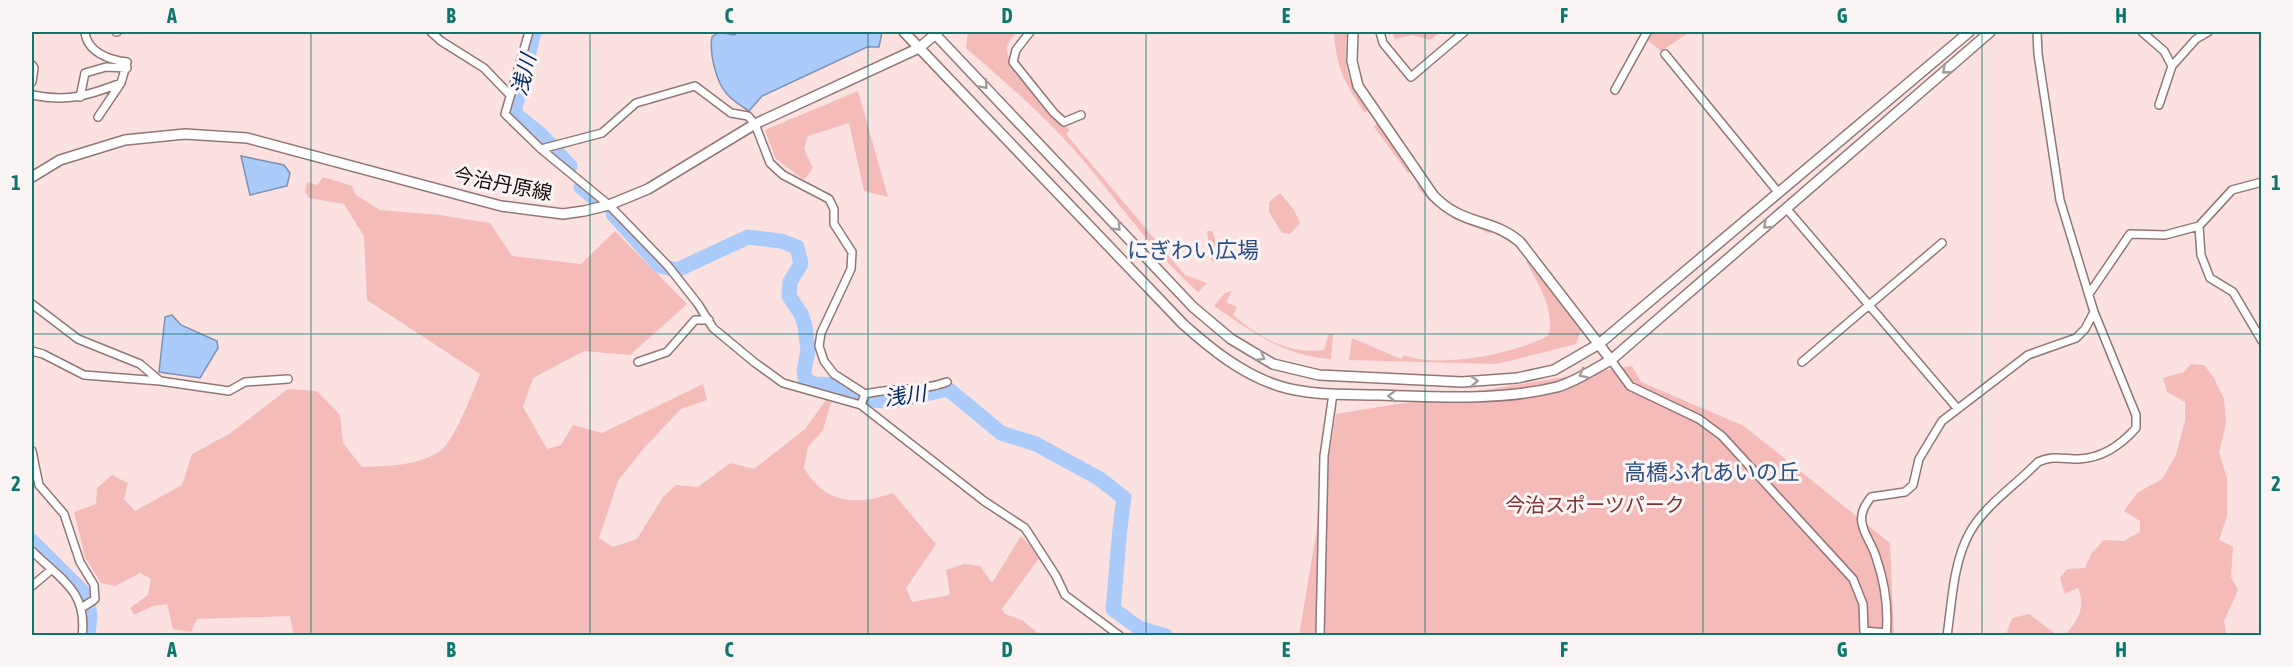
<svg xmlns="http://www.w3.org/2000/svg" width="2293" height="667" font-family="'Asap Condensed','Noto Sans JP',sans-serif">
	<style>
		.green { fill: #f4bbb8 }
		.water { fill: #abcbfb; stroke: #7e91b3; stroke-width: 1.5 }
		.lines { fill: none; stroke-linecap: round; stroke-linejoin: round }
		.river { stroke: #abcbfb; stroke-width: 15 }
		.street-casing { stroke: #927775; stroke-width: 10 }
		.secondary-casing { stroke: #927775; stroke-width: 12 }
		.street { stroke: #fff; stroke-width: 7 }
		.secondary { stroke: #fff; stroke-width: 9 }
		.oneway { stroke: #a19d9d }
		.grid { fill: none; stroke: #0f766e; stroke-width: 1.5; stroke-opacity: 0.55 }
		.labels { text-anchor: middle; stroke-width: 6; stroke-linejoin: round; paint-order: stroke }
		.street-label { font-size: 20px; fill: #150b0b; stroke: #faf4f4 }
		.park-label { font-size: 20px; fill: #7d3233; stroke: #faf4f4 }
		.water-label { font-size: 21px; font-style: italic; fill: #01285e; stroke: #faf4f4 }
		.quarter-label { font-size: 22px; fill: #2c5187; stroke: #faf4f4 }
		.neatline { fill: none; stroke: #0f766e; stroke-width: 2 }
		.grid-label { font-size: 20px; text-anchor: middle; font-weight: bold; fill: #0f766e }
	</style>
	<rect width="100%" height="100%" fill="#fbe2e0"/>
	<!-- green -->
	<path class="green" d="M 968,32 L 1018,32 C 1014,36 1008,41 1007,47 C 1004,66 1056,116 1070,130 L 1066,134 L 1185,275 L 1207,283 L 1198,292 C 1151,250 1117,200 1077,153 C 1043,114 1005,82 966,48 Z
		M 1334,32 L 1347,32 C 1343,71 1347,78 1368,111 L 1365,113 C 1345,84 1336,68 1334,32 Z
		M 1392,32 L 1440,32 L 1430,40 L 1413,35 L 1395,39 Z
		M 1637,32 L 1690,32 L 1661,51 Z
		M 858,91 L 888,197 L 864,191 L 849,123 L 808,136 L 804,149 L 813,168 L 804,180 L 775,158 L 765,130 Z
		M 1377,123 L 1412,170 L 1408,173 L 1374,127 Z
		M 323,177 L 352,186 L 356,195 L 380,210 L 439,215 L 490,223 L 512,256 L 581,264 L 615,231 L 687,304 L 630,355 L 584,351 L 533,378 L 523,407 L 547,449 L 561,445 L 573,425 L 602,433 L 703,384 L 707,400 L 681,409 L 643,449 L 618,481 L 599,538 L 613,547 L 637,539 L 663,497 L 676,485 L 698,487 L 730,463 L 754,469 L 805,429 L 826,400 L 831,402 L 823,430 L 808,447 L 804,468 C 825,504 856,506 893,493 L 936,544 L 906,588 L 912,602 L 950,595 L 946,570 L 964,564 L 980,566 L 992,583 L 1021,536 L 1040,557 L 1002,609 L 1005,614 L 1022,620 L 1040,635 L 294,636 L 290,616 L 197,619 L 191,632 L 173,629 L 167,604 L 153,606 L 134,615 L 130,608 L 148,595 L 151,579 L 140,573 L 115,586 L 101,583 L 85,557 L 74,512 L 96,504 L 97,488 L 112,475 L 128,483 L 124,499 L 135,511 L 182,485 L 192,454 L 229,434 L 288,389 L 317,391 L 340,415 L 343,443 L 362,467 C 387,466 417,466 439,452 C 454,442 473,392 480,374 L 367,300 L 364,236 L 344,204 L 309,198 L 305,192 L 307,182 L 317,185 Z
		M 1421,183 L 1433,199 L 1496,230 L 1496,233 L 1488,233 C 1458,219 1437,214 1417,186 Z
		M 1280,193 L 1294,210 L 1300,223 L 1290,234 L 1282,233 L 1269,212 L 1269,202 Z
		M 1207,231 L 1212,231 C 1216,239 1219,252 1218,260 L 1214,262 L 1211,260 Z
		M 1528,256 L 1582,328 L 1576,344 L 1497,364 L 1349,360 L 1352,338 L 1401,359 L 1404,355 C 1438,369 1517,354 1549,335 C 1554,308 1539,286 1527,263 Z
		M 1232,291 L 1226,302 L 1237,307 L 1233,315 C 1259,337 1289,355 1324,350 L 1329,334 L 1333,334 L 1331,359 C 1284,356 1251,331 1214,306 L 1225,293 Z
		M 2191,364 L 2204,365 L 2214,378 L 2224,399 L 2226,423 L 2219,453 L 2227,478 L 2227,516 L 2219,540 L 2233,547 L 2231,577 L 2238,590 L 2224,621 L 2226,633 L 2231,635 L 2065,635 C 2078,621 2086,607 2078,588 L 2065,594 L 2060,578 L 2067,569 L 2085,568 L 2091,554 L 2104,540 L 2124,541 L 2140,532 L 2140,521 L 2124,511 L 2137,493 L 2162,479 L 2176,455 L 2185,421 L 2185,402 L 2167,392 L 2163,378 L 2184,372 Z
		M 1632,366 L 1641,382 L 1744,426 L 1890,543 L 1894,635 L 1299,636 L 1336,414 Z
		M 2029,614 L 2057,635 L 2006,635 L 2012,618 Z"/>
	<!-- water -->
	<path class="water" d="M 719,32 L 734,35 L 739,32 L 882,32 L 879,47 L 867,47 L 762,96 L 749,111 C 741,106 732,100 726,93 C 716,81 709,52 712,37 Z
		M 241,156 L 284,165 L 290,173 L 287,186 L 250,195 Z
		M 172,315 L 181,325 L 217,341 L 218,348 L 200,378 L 159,372 L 165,317 Z"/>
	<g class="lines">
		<!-- river -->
		<path class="river" d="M 534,32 L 514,113 L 540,134 L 570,166
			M 581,187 L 593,197
			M 613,214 L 660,266 L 677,270 L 748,237 L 781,241 L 797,247 L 801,264 L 790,282 L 789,296 L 801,314 L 805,326 L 808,351 L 804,370 L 805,379 L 814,384 L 838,385 L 869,400 L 894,401 L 948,389 L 1001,433 L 1036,444 L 1100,479 L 1124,498 C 1118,534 1117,571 1113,609 L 1139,628 L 1166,636
			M 32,541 L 87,596 L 90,616 L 88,636"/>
		<defs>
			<path id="street" d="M 116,32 L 117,32
				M 431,32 L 441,41 L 484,68 L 510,95
				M 529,32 L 505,114 L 541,149 L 609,205 L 668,266 L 698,304 L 713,328 L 754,362 L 783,383 L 861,405 L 984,501 L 1025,528 L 1056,576 L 1065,595 L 1120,636
				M 1030,32 L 1016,50 L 1013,62 L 1054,113 L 1064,122 L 1081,115
				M 1380,32 L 1383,43 L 1411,77 L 1464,32
				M 2142,32 L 2164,51 L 2172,66 L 2196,39 L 2208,32
				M 1665,54 L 1778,192
				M 32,65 L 34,68 L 32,82
				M 1615,90 L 1647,32
				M 32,95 C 68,102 87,96 121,83 L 127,62 C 109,60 87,52 85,32
				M 80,97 L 85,73 L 106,67 L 127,68
				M 2159,105 L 2172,66
				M 98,117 L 121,83
				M 541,149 L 602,133 L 636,103 L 695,86 L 731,113 L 748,116 L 755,124 L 770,163 L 783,175 L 829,199 L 834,209 L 834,224 L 852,252 L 851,269 L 821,333 L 819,346 L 824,361 L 834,374 L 865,394 L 861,405
				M 1786,208 L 1957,408
				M 2199,226 L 2201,255 L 2210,278 L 2233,292 L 2262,341
				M 2089,294 L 2130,234 L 2165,235 L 2199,226 L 2232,190 L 2262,182
				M 32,304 L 78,339 L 140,364 L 160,381 L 229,391 L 245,382 L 288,379
				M 32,351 L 43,354 L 84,375 L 160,381
				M 1611,360 L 1630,386 L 1699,419 L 1722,436 L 1853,579 L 1863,604 L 1864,631 L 1887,633
				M 638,362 L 667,352 L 695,320 L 709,320
				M 1802,362 L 1942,243
				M 865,394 C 892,387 920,392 947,382
				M 32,451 L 39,485 L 64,514 L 80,562 L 94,585 L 95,599 L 83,607
				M 32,551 C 60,579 88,591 82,636
				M 32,586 L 51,570
				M 1320,636 L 1324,456 L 1333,394
				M 1886,636 C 1889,608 1885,583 1876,557 C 1873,546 1864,535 1862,523 C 1860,513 1865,505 1871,497 L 1905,492 L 1913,485 L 1919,459 L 1942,421 L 2028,355 L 2076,338 L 2085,329 L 2094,312 L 2060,200 L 2038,54 L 2037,32
				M 1947,636 C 1952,602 1953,562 1970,532 C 1985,505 2017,484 2038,462 C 2052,455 2064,459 2079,459 C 2102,458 2121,445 2136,428 L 2136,415 L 2094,312"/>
			<path id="secondary" d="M 904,32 L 1183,324 C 1212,350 1242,374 1279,386 C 1311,396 1346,394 1379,395 C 1439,397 1499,401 1557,387 C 1575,382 1594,369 1611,360 L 1990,32
				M 933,32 L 1193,307 L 1231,339 L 1273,364 L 1319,375 L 1462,382 L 1517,378 L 1554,370 L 1599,344 L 1969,32
				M 1353,32 L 1352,61 L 1358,86 L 1433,195 C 1463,227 1491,217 1520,242 L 1611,360
				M 32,177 L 60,160 L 125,140 L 185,134 L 247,138 L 501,206 L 563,214 L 584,211 L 609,205 L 648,189 L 755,124 L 919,48 L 938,32"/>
		</defs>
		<!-- street casing -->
		<use href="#street" class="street-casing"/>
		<!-- secondary casing -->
		<use href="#secondary" class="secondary-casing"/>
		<!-- street -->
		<use href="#street" class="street"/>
		<!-- secondary -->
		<use href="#secondary" class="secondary"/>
	</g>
	<!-- one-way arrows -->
	<defs><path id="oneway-chevron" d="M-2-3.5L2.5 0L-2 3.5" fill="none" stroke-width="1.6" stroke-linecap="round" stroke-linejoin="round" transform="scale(1.5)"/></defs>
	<g class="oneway">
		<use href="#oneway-chevron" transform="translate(1946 70) rotate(139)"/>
		<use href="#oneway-chevron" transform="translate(984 85) rotate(47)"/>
		<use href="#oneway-chevron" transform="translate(1767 225) rotate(139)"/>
		<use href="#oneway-chevron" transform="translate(1117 227) rotate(47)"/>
		<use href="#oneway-chevron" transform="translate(1261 357) rotate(30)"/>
		<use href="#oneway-chevron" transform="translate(1583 374) rotate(153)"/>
		<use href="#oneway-chevron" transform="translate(1474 381) rotate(-4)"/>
		<use href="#oneway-chevron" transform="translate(1392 396) rotate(-178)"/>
	</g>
	<!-- grid -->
	<path class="grid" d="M 311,32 L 311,636M 590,32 L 590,636M 868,32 L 868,636M 1146,32 L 1146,636M 1425,32 L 1425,636M 1703,32 L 1703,636M 1982,32 L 1982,636M 32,334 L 2262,334"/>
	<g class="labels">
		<!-- street labels -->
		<g class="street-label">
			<text transform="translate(503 184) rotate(11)" y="7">今治丹原線</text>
		</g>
		<!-- park labels -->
		<g class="park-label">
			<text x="1595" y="512">今治スポーツパーク</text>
		</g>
		<!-- water labels -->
		<g class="water-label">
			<text transform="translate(524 75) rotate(-76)" y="7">浅川</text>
			<text transform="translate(905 396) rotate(-8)" y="7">浅川</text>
		</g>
		<!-- quarter labels -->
		<g class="quarter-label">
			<text x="1193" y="258">にぎわい広場</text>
			<text x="1712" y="480">高橋ふれあいの丘</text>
		</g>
	</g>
	<!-- border -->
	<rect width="2293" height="667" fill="none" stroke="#faf4f4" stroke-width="66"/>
	<rect x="33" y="33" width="2227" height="601" class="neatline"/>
	<g class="grid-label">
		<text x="172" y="23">A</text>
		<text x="451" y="23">B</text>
		<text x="729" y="23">C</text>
		<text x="1007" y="23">D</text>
		<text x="1286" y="23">E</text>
		<text x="1564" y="23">F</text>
		<text x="1842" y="23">G</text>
		<text x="2121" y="23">H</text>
		<text x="16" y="190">1</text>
		<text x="2276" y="190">1</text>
		<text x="16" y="491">2</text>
		<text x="2276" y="491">2</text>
		<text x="172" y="657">A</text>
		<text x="451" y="657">B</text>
		<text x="729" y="657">C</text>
		<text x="1007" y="657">D</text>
		<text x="1286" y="657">E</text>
		<text x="1564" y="657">F</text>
		<text x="1842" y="657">G</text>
		<text x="2121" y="657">H</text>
	</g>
</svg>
